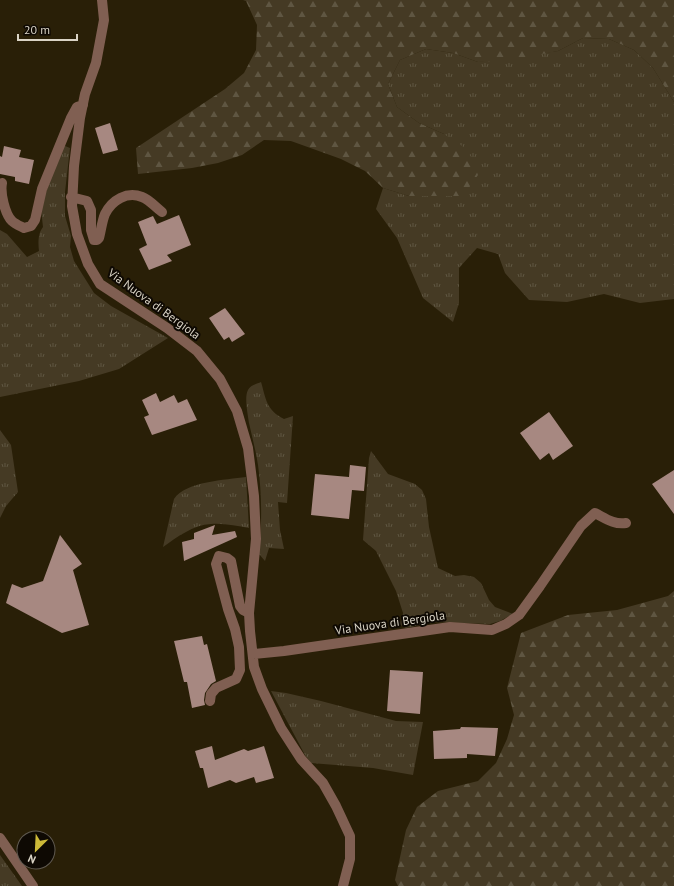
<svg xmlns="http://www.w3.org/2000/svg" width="674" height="886" font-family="'PT Sans',sans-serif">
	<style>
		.grass { fill: url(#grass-tufts) }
		.forest { fill: url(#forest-firs) }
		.building { fill: #a78881 }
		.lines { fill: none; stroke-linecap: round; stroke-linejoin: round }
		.minor { stroke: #805f52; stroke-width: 10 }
		.labels { text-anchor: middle; stroke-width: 4; stroke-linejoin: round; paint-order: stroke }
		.street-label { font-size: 12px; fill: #dad4c6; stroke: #0e0903 }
	</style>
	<defs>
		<pattern id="grass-tufts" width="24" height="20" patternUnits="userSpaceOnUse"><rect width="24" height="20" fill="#453a24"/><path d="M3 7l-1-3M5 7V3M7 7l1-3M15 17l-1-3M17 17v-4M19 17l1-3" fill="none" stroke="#5f5642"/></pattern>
		<pattern id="forest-firs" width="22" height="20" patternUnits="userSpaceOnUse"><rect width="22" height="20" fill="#453a24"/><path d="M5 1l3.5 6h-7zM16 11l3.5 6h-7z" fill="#5f5642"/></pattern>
	</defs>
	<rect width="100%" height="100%" fill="#291f07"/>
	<!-- grass -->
	<path class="grass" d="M 583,38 L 609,39 L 634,50 L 653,68 L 674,102 L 674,299 L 640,303 L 604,294 L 567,302 L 529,300 L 505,273 L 498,254 L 477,248 L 459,268 L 459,303 L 453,322 L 423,298 L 397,238 L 376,209 L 383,188 L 409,196 L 444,134 L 419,123 L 397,107 L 388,84 L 400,60 L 426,49 L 453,53 L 478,62 L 558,51 Z
		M 65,146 L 70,148 L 65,192 L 65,216 L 71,236 L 70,247 L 74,261 L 94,293 L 111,306 L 168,338 L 119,369 L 79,381 L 0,397 L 0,230 L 7,234 L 27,257 L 39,251 C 38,243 38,233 43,227 L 41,209 L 43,200 L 62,148 Z
		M 261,382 C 266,399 266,410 284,419 L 293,416 L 287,503 L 278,502 L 280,530 L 284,549 L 269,548 L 265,561 L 259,554 C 262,525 262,494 258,465 C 256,451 252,437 249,423 C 248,415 244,397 248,390 C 250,385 257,384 261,382 Z
		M 0,430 L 11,445 L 18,492 L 6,506 L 0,518 Z
		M 371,451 L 388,474 L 415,484 L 422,490 L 426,499 L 429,527 L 438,568 L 455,576 L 464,575 L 474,577 L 481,583 L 489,600 L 495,607 L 513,614 L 500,621 L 490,624 L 433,622 L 406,628 L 399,624 L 402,619 L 403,613 L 396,591 L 376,551 L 363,540 L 369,458 Z
		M 246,477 L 249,528 C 237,526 224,523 211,524 C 193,525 177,537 163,547 L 174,499 C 186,481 226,480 246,477 Z
		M 271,691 L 286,693 L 321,701 L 396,721 L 423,722 L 413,775 L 373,768 L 311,763 L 305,755 Z
		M 0,855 L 22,886 L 0,886 Z"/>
	<!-- forest -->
	<path class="forest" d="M 243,0 L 674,0 L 674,102 L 653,68 L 634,50 L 609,39 L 583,38 L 558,51 L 504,61 L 478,62 L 453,53 L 426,49 L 400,60 L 388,84 L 397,107 L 419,123 L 444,134 L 468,150 L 478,175 L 463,196 L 409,196 L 383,188 L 365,171 L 341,159 L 291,141 L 264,140 L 242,155 L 218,163 L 192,168 L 138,174 L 136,148 L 225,89 L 244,73 L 256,50 L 257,25 L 246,1 Z
		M 674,591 L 674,886 L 398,886 L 395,880 L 406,830 L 417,807 L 438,791 L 478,781 L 496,763 L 507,739 L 514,715 L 507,688 L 521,633 L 568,615 L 617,610 L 668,596 Z"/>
	<!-- building -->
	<path class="building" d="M 110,123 L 118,150 L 103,154 L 95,128 Z
		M 4,146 L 21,150 L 19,157 L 34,160 L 29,184 L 15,181 L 15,177 L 0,174 L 0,156 L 2,157 Z
		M 179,215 L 191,245 L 167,255 L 172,261 L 149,270 L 139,249 L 147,245 L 138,222 L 153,216 L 157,224 Z
		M 225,308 L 245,334 L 232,342 L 229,337 L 224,340 L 209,318 Z
		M 156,393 L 160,402 L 174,395 L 178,403 L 187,399 L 197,420 L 152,435 L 144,417 L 149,415 L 142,400 Z
		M 549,412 L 573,446 L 553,460 L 549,453 L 540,460 L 520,433 Z
		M 350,465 L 366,467 L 364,491 L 352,490 L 349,519 L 311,515 L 315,474 L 349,477 Z
		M 674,470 L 674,514 L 652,484 Z
		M 215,525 L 212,535 L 235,531 L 237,537 L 184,561 L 182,542 L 194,539 L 194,533 Z
		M 60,535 L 82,564 L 73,570 L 89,625 L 62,633 L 6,603 L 12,584 L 22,588 L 43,581 Z
		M 202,636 L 204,645 L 207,644 L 216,681 L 211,684 L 205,693 L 204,700 L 205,705 L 192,708 L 187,682 L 184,682 L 174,641 Z
		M 390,670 L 423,672 L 420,714 L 387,711 Z
		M 461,727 L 498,728 L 495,756 L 467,754 L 467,758 L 434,759 L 433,731 L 460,729 Z
		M 212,746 L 215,760 L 244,749 L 248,751 L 264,746 L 274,778 L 256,783 L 254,777 L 236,783 L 230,780 L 208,788 L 203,768 L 200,768 L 195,751 Z"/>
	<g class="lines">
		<!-- minor -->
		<path class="minor" d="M 102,0 L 104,20 L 96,63 L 85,94 L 80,118 L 74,166 L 72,206 L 77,234 L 88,264 L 100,284 L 167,328 L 197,351 L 220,379 L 237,411 L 248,448 L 254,496 L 256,539 L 249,613 L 250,631 L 254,667 L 262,689 L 281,728 L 301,759 L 323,783 L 336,806 L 350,836 L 350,859 L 343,886
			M 2,183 C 0,193 5,214 12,221 C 15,224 20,226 24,228 L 31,226 L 35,220 L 42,189 L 71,118 L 77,107 L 83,105
			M 71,197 L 87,201 L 91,210 L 91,230 L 94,240 L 97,240 L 99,238 C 101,231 102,221 105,214 C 112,200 127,191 142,197 C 150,200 155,207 162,212
			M 253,654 L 284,651 L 450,627 L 492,630 L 506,624 L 519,615 L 540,586 L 581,526 L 595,513 C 605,518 614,525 626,523
			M 210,701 L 211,694 L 216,688 L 236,679 L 240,670 L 239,647 L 235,629 L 228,609 L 216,564 L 219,556 L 227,558 L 231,561 L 240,606 L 243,610 L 249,613
			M 0,838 L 33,886"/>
	</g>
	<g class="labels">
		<!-- street labels -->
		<g class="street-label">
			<text transform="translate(154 304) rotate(36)" y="4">Via Nuova di Bergiola</text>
			<text transform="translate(390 623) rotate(-8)" y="4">Via Nuova di Bergiola</text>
		</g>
	</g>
	<!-- north arrow -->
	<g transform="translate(36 850) rotate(204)"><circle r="19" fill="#0e0903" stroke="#605a51"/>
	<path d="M0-3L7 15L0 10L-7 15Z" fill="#ccb938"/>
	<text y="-6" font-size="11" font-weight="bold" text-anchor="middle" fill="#dad4c6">N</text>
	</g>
	<!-- scale -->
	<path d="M18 34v6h59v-6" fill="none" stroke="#dad4c6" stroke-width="2"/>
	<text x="24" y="34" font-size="12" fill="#dad4c6" stroke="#0e0903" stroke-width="3" paint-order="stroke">20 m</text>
</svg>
